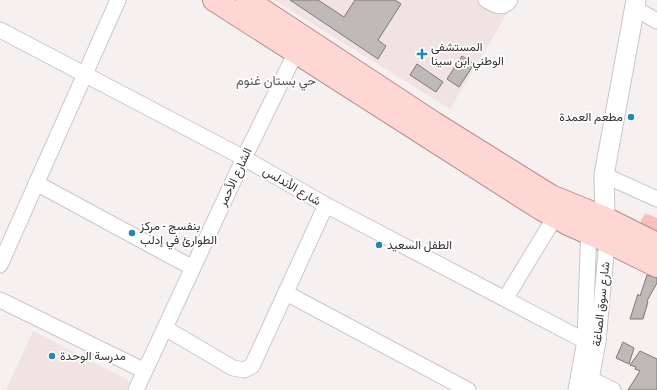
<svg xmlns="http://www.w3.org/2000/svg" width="657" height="390" font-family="'Roboto Condensed',Vazirmatn,sans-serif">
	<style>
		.built { fill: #f1e3e2 }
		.green { fill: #f9bfbc }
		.building { fill: #beb9b8; stroke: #7d7878 }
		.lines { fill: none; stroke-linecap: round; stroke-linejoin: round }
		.minor-casing { stroke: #cbc6c6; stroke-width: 17 }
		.tertiary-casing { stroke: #cbc6c6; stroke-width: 21 }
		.primary-casing { stroke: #b78b89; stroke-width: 24 }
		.minor { stroke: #fff; stroke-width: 15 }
		.tertiary { stroke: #fff; stroke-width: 19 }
		.primary { stroke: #fed7d5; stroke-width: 22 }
		.poi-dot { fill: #2687b2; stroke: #fff; stroke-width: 1.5 }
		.labels { text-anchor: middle; stroke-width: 3.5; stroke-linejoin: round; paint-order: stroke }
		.poi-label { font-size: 12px; fill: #333131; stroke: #fff; text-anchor: start }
		.street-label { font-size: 12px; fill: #333131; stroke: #fff }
		.neighbourhood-label { font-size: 13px; fill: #5a5655; stroke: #fff }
	</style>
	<rect width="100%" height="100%" fill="#f6f1f0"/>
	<!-- built -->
	<path class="built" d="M 274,0 L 515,0 L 450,109 Z
		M 33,331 L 130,381 L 126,390 L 6,390 Z"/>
	<!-- green -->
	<path class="green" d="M 645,214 L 650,215 L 657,218 L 657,234 L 641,224 L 641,220 Z"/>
	<!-- building -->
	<path class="building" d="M 290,0 L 318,0 L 344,17 L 355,0 L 395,0 L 401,4 L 378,40 L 386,46 L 378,59 Z
		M 462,56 L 474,64 L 459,87 L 447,79 Z
		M 417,64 L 443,82 L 436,92 L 410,75 Z
		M 647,275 L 657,278 L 657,283 L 647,301 L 648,302 L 643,319 L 630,319 L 638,294 L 640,296 Z
		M 623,342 L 634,348 L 629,364 L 616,358 Z
		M 640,351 L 657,359 L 657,390 L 628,390 L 640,371 L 635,369 L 636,367 L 630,365 Z"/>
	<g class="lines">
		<defs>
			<path id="minor" d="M 486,0 C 494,5 503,10 510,0
				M 634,8 L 657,21
				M 0,30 L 244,158 L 326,205 L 585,341
				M 604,175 L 657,199
				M 36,183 L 193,268
				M 0,265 L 118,0
				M 286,293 L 468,390
				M 505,299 L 555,217
				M 0,300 L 145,371
				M 165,328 L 233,368 L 244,370 L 252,366 L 326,205
				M 591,379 L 613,390
				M 136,390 L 244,158 L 296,52
				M 576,390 L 585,341 L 589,224
				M 589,390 L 598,342 L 606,253 L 606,232"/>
			<path id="tertiary" d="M 605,218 L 604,175 L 636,0"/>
			<path id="primary" d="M 214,0 L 541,209 L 568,224 L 606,241 L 657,266
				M 247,0 L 434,123 L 551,196 L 605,218 L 657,244"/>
		</defs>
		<!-- minor casing -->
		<use href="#minor" class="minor-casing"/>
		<!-- tertiary casing -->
		<use href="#tertiary" class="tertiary-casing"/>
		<!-- primary casing -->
		<use href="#primary" class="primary-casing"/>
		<!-- minor -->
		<use href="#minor" class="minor"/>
		<!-- tertiary -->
		<use href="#tertiary" class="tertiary"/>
		<!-- primary -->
		<use href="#primary" class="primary"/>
	</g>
	<!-- markers -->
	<g class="poi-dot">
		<path d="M420 48h4v4h4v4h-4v4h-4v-4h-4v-4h4z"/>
		<circle cx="631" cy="117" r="4"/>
		<circle cx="132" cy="233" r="4"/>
		<circle cx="379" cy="245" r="4"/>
		<circle cx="52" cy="356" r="4"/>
	</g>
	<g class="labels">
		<!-- poi labels -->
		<g class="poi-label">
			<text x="431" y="51">المستشفى<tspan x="431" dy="14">الوطني ابن سينا</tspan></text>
			<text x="623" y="121" text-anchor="end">مطعم العمدة</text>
			<text x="140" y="230">بنفسج - مركز<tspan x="140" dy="14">الطوارئ في إدلب</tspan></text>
			<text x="387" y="249">الطفل السعيد</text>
			<text x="60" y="360">مدرسة الوحدة</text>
		</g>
		<!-- street labels -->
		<g class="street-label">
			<text transform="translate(235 177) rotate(-65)" y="4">الشارع الأحمر</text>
			<text transform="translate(292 186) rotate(30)" y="4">شارع الأندلس</text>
			<text transform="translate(601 304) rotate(-84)" y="4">شارع سوق الصاغة</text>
		</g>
		<!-- neighbourhood labels -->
		<g class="neighbourhood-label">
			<text x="276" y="85">حي بستان غنوم</text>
		</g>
	</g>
</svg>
